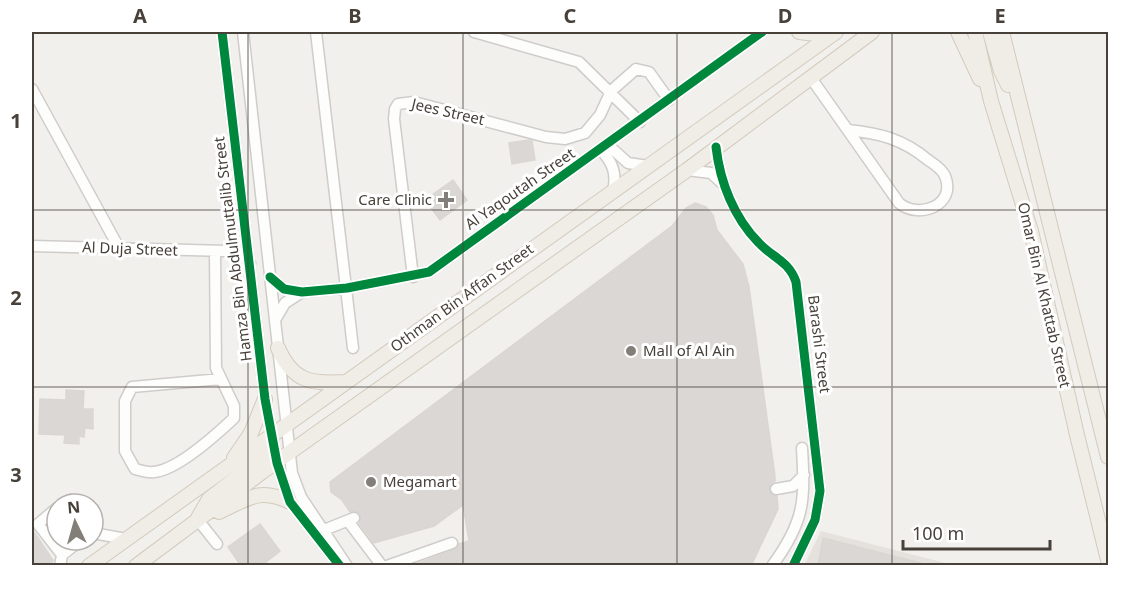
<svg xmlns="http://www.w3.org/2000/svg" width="1140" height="597" font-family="'Noto Sans',sans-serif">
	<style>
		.residential { fill: #e5e1dc }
		.building { fill: #dad7d4; stroke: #dad7d3; stroke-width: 1.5 }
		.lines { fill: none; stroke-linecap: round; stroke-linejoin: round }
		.minor-casing { stroke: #cfccc9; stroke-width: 13 }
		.major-casing { stroke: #d3cabd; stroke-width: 16 }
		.minor { stroke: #fdfdfc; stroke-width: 10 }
		.major { stroke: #f0ede6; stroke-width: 14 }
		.cycleway-casing { stroke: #fff; stroke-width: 13 }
		.cycleway { stroke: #00873e; stroke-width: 9 }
		.grid { fill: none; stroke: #48413a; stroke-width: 1.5; stroke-opacity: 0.55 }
		.poi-dot { fill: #847e79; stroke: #fff; stroke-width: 2 }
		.labels { text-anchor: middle; stroke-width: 6; stroke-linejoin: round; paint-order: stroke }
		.street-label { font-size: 15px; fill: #48413a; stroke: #fff }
		.poi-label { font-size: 15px; fill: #48413a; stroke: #fff; text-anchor: start }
		.neatline { fill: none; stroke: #48413a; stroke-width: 2 }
		.grid-label { font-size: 20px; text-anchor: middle; font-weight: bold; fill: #48413a }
	</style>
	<rect width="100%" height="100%" fill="#f2f0ed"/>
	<!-- residential -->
	<path class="residential" d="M 821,531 L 953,565 L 804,566 Z"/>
	<!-- building -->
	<path class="building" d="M 529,140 L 532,141 L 535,160 L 512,164 L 509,143 Z
		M 453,180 L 467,200 L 440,220 L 425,200 Z
		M 695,203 L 706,207 L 713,215 L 717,230 L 743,264 L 749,287 L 775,476 L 775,481 L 771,484 L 769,490 L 771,494 L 777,496 L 778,509 L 751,566 L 411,566 L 454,550 L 459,544 L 469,541 L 463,505 L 434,526 L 374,543 L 359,523 L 361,515 L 356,511 L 350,512 L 342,500 L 331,492 L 330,482 L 672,226 L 686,208 Z
		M 66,390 L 84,391 L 83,409 L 93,409 L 93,429 L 85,428 L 84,437 L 79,436 L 79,444 L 64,443 L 65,435 L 39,434 L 40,399 L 66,400 Z
		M 260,524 L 280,551 L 261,566 L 241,566 L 228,547 Z
		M 32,529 L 53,560 L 51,566 L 32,566 Z
		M 823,538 L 921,563 L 920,566 L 818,566 Z"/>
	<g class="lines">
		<defs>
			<path id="minor" d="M 222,32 L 265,399 L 277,463 L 290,502 L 340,566
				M 243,32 L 292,473 L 301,497 L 347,566
				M 316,32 L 353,348
				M 474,32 L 579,62 L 640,122
				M 811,78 L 899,203 C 919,220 957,205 945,176 C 942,169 934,164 928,160 C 903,139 879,133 848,130
				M 32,89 L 119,248
				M 608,145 L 628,163 L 648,166
				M 716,147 C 720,182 734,218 759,243 C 773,258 789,261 796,282 L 820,491 L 815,520 L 793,566
				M 601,150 C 613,163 617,174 613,191
				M 687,170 L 711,173 L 723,184
				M 32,246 L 228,251 L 240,255 L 250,263
				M 215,252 L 216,368 L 234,406 L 234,418 C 217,434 177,470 154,472 C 148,473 142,471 135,469 L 125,451 L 125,401 L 132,387 L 221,379
				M 270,277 L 284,289 L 302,292 L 347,288 L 429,272 L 762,32
				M 413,277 L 394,119 L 395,109 L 398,104 L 414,102 L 546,137 L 565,139 L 585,133 L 600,115 L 611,91 L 636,69 L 649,72 L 669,100
				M 275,320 L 285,303 L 302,292
				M 776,489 L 793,486 L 804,475
				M 62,504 L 70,500 L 74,504
				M 57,508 L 38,524 L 62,555
				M 198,520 L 217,544
				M 348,521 L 382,566
				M 324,530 L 354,518
				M 93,533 L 126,539
				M 60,566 L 62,555 L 81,540
				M 387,566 L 452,543
				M 772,566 C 805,521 805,501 802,448"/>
			<path id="major" d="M 799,32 L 816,34 L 827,32
				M 958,32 L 980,79
				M 975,32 L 991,101 L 1031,231 L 1077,435 L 1108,560
				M 990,32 L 1001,71 L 1008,85
				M 1002,32 L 1108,457
				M 278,348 C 293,382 311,384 345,382
				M 234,458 L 251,433 L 265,399
				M 219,512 C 247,499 259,487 290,502
				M 198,518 L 209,499 L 265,456 L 269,450 L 262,442
				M 89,566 L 836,32
				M 136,566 L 262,472 L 687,170 L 872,32"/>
		</defs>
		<!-- minor casing -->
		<use href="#minor" class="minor-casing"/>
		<!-- major casing -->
		<use href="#major" class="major-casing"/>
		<!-- minor -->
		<use href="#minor" class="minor"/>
		<!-- major -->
		<use href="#major" class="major"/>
		<defs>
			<path id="cycleway" d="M 222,32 L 265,399 L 277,463 L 290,502 L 340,566
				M 716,147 C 720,182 734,218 759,243 C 773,258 789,261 796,282 L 820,491 L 815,520 L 793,566
				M 270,277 L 284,289 L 302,292 L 347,288 L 429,272 L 762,32"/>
		</defs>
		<!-- cycleway casing -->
		<use href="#cycleway" class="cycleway-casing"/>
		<!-- cycleway -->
		<use href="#cycleway" class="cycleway"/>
	</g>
	<!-- grid -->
	<path class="grid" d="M 248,32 L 248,566M 463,32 L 463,566M 677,32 L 677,566M 892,32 L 892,566M 32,210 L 1108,210M 32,387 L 1108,387"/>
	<!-- markers -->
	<g class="poi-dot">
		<path d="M443 191h6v6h6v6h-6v6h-6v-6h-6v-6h6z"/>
		<circle cx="631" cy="351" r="6"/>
		<circle cx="371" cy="482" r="6"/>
	</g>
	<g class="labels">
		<!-- street labels -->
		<g class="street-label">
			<text transform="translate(448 112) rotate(13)" y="5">Jees Street</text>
			<text transform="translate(520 189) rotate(-35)" y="5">Al Yaqoutah Street</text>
			<text transform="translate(130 249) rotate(2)" y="5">Al Duja Street</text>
			<text transform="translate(233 249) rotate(-97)" y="5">Hamza Bin Abdulmuttalib Street</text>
			<text transform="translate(1044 295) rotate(77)" y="5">Omar Bin Al Khattab Street</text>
			<text transform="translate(462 298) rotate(-36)" y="5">Othman Bin Affan Street</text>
			<text transform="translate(819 344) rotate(83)" y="5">Barashi Street</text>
		</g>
		<!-- poi labels -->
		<g class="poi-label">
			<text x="432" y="205" text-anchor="end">Care Clinic</text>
			<text x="643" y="356">Mall of Al Ain</text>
			<text x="383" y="487">Megamart</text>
		</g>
	</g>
	<!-- border -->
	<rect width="1140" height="597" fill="none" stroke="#ffffff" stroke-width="66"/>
	<!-- north arrow -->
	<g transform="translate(75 522) rotate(355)"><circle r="28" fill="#ffffff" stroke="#b6b3b0" stroke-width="1.5"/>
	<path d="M0-4.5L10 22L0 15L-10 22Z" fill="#847e79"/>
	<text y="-9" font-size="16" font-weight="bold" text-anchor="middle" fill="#48413a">N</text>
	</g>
	<!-- scale -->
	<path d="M903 540v9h147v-9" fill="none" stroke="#48413a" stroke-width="3"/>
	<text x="912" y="540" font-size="18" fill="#48413a" stroke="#ffffff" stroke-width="4.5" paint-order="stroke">100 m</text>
	<rect x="33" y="33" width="1074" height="531" class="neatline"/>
	<g class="grid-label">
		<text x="140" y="23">A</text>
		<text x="355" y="23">B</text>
		<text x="570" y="23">C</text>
		<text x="785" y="23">D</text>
		<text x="1000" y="23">E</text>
		<text x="16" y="128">1</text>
		<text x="16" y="305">2</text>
		<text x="16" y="482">3</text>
	</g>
</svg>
